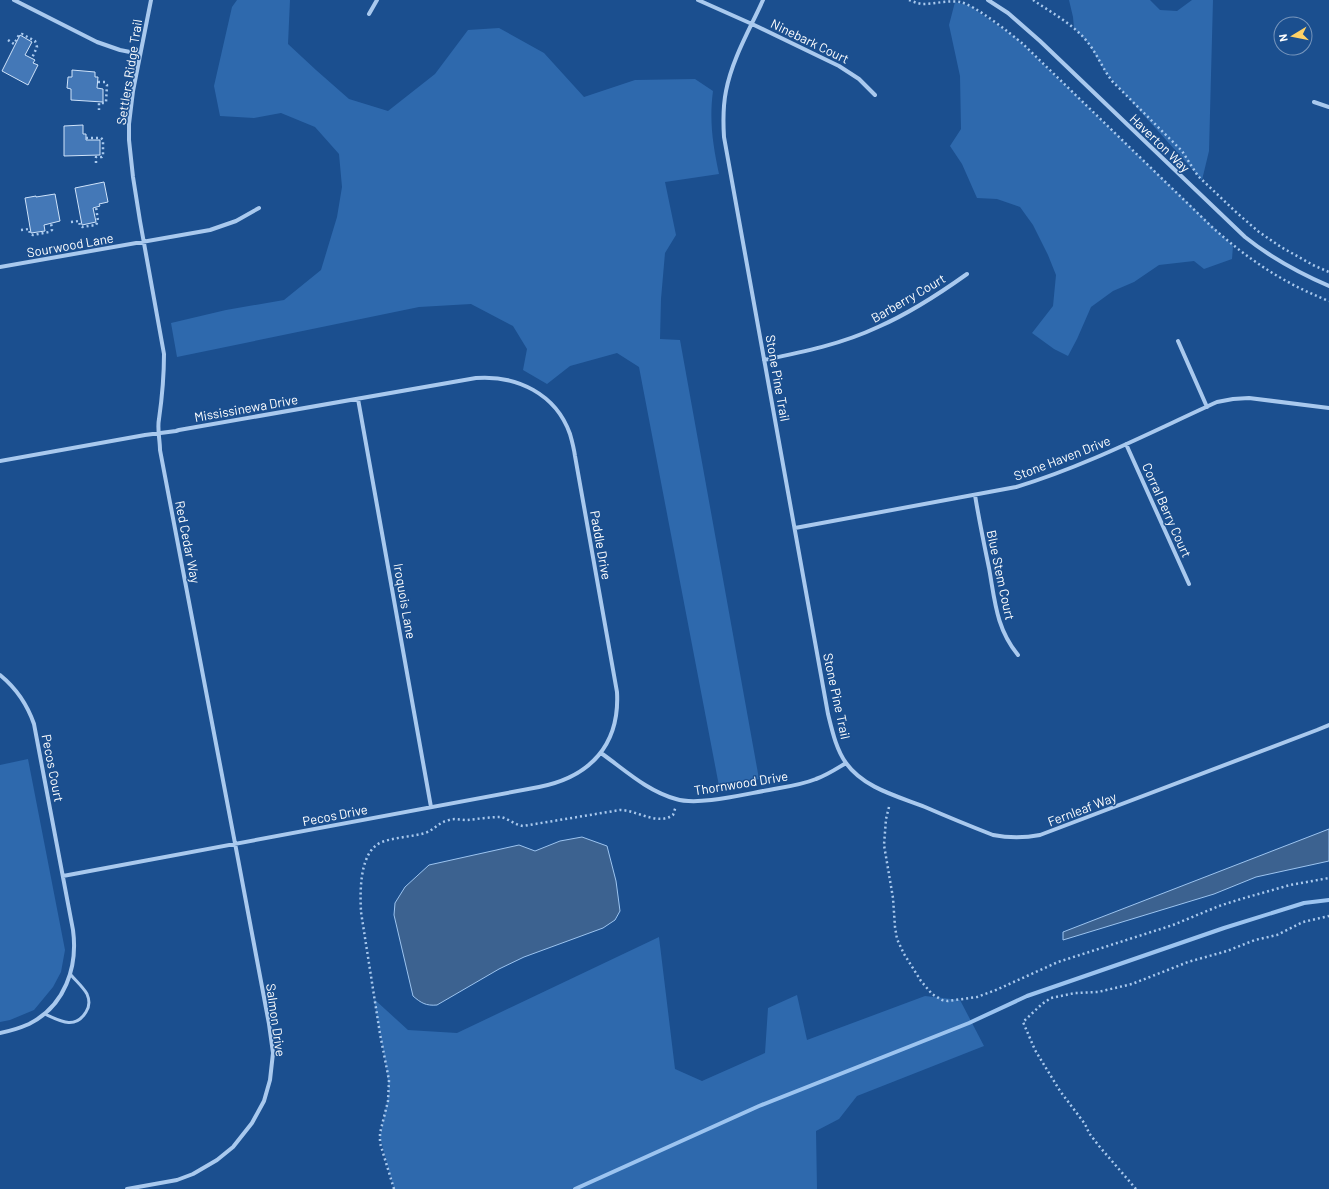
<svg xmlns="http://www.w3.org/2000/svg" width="1329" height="1189" font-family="Barlow,sans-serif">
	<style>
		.green { fill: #2e69ad }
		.water { fill: #3c6290; stroke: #9cc4f0 }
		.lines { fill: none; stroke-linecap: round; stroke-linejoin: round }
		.stream { stroke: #9cc4f0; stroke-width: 4 }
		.building { fill: #4478b7; stroke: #cfe3fa }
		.path { stroke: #a9c9ee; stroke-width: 2.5; stroke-dasharray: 2 3; stroke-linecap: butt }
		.lane { stroke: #a9c9ee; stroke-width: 3 }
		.street { stroke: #a9c9ee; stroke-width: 4 }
		.labels { text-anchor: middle; stroke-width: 3; stroke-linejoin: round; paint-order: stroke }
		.street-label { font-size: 13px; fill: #fff; stroke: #1b4f8f }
	</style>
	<rect width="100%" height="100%" fill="#1b4f8f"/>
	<!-- green -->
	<path class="green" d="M 237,0 L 290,0 L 288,44 L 316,70 L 349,99 L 388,111 L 435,74 L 468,30 L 499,28 L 544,53 L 584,97 L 635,80 L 695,79 L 713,91 C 709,121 713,145 719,174 L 665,182 L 676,235 L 665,253 L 661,299 L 660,339 L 680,340 L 759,779 L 719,786 L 639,367 L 617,353 L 570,366 L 547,384 L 523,370 L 527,349 L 513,326 L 471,304 L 419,307 L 177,357 L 171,323 L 226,310 L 284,300 L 321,270 L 337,217 L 342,187 L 339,154 L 315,127 L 281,113 L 254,118 L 220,116 L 214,86 L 232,7 Z
		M 1069,0 L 1150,0 L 1160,10 L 1177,11 L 1192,0 L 1213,0 L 1209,151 L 1202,180 L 1105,72 L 1089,44 L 1074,28 L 1073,17 Z
		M 955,2 L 970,6 L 1016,38 L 1233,246 L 1232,259 L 1204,269 L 1194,261 L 1159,265 L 1134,282 L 1113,291 L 1091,307 L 1077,339 L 1068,356 L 1054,349 L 1032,333 L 1053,306 L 1056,275 L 1048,255 L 1033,225 L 1020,207 L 997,199 L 977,198 L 962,164 L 950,146 L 961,129 L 960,76 L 949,25 Z
		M 28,759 L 65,950 L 61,972 L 53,987 L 34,1010 L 10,1020 L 0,1022 L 0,765 Z
		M 659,937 L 675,1069 L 702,1081 L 765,1053 L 768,1008 L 797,995 L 807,1040 L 925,996 L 960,1000 L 984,1046 L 857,1096 L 839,1119 L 816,1131 L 817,1189 L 394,1189 L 380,1137 L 389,1092 L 387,1071 L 374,999 L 408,1030 L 457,1033 Z"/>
	<!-- water -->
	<path class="water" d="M 1329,829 L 1329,861 L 1256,877 L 1214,894 L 1063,940 L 1063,932 Z
		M 582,837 L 607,846 L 616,881 L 620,911 L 615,920 L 603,928 L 524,957 L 499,969 L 437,1005 C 426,1006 421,1003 413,996 L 394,915 L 395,903 L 405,887 L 429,865 L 519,845 L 535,851 L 560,841 Z"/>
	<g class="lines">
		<!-- stream -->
		<path class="stream" d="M 575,1189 L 759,1106 L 969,1023 L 1027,996 L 1224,928 L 1304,903 L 1329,900"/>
	</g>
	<!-- building -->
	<path class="building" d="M 20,35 L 32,42 L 25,55 L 35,60 L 33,63 L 38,65 L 28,85 L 2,71 Z
		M 72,70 L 95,72 L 95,77 L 98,77 L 97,88 L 103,89 L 103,102 L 71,100 L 71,89 L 67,88 L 68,77 L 72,77 Z
		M 83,125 L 83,134 L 86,134 L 86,140 L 100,140 L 100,155 L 64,156 L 64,126 Z
		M 104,182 L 108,202 L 99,204 L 100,206 L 93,208 L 96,222 L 82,225 L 75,188 Z
		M 55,194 L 60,221 L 44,225 L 45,231 L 31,233 L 25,198 L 36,196 L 36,197 Z"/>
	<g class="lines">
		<!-- path -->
		<path class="path" d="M 909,0 L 917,3 L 922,4 C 935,4 948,0 960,2 C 975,5 1010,33 1023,44 L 1212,227 C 1249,260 1283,283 1329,301
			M 1033,0 C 1052,13 1075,25 1089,44 C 1098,56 1103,69 1112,81 L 1182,151 L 1198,176 L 1237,213 L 1259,232 L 1281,247 L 1313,265 L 1329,272
			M 8,40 L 14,44 L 19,35 L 22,34 L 35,41 L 37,47 L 32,58
			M 98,82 L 105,82 L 107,85 L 106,102 L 104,103 L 99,103 L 99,110
			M 86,138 L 101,138 L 103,140 L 103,155 L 102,157 L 96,157 L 96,165
			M 71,222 L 79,221 L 80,226 L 82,227 L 96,225 L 98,221 L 96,207
			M 21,230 L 29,229 L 30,234 L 33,235 L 49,232 L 52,230 L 51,223
			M 889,807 L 886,819 L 884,845 L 893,898 L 895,927 L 897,939 L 904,954 L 921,981 L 932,994 L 942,1000 L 948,1001 L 977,997 L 996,990 L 1058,962 L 1173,925 L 1219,906 L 1241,899 L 1290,885 L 1329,878
			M 394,1189 L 380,1143 L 380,1133 L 388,1101 L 389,1080 L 380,1034 L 361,912 C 360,892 359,851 382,842 C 396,837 411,837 425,833 C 434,830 439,822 449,820 C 455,818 461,820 467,820 C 478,819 490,817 501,817 C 509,819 515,825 523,826 L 620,810 C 637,810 657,826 673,815 L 676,806
			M 1136,1189 L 1099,1146 L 1089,1133 L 1085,1124 L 1060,1091 L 1035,1050 L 1023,1022 L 1042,1004 L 1051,998 L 1075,993 L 1098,992 L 1132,984 L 1188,962 L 1227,951 L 1255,940 L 1277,935 L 1303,922 L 1329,916"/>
		<!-- lane -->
		<path class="lane" d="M 45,1014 C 60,1021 75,1030 86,1012 C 90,1006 90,1001 87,994 C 83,987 76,981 71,975"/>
		<!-- street -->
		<path class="street" d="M 14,0 L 97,42 L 120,50 L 140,54
			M 698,0 L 752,24 L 839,66 L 859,79 L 875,95
			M 763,0 C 750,29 732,59 726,91 C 723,106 723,121 724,137 L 828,714 C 832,730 836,749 846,763 C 864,788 897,796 925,807 C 948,817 970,826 993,835 C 1009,838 1024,838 1040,835 L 1317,730 L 1329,725
			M 988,0 L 1008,13 L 1040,41 L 1245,237 C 1270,257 1299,273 1329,286
			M 369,14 L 377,0
			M 1314,102 L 1329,107
			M 0,267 L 210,230 L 236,221 L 259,208
			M 1178,341 L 1207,407
			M 764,360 C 803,352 842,344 878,327 C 910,313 939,294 967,274
			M 358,399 L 431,807
			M 1126,444 L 1189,584
			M 0,461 L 145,435 L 176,431 L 179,430 L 476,378 C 517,375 556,394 570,434 C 572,441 574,449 575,456 L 617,692 C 620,745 590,777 539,787 L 63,876
			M 975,495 C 979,520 984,544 989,568 C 995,601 996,628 1018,655
			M 795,528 L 1016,487 C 1086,466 1151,432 1217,402 L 1233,399 L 1249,398 L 1329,408
			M 0,675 C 16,688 27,704 34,724 L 73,930 C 78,967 65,1006 29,1024 C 20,1028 10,1031 0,1033
			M 601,753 C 625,770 647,791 676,799 C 698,806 745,794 769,790 C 785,787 801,785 816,779 C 827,775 836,769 846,763
			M 127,1189 L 177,1180 L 193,1174 L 217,1160 L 233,1147 L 252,1123 L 264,1101 L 270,1080 L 273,1053 L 269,1024 L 238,859 L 160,450 C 160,440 157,429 159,419 C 162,398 164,376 164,354 L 140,221 L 133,177 L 129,140 L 129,124 L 133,91 L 151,0"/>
	</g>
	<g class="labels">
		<!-- street labels -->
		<g class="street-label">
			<text transform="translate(810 41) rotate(26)" y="5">Ninebark Court</text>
			<text transform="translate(129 72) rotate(-81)" y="5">Settlers Ridge Trail</text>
			<text transform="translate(1160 143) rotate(44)" y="5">Haverton Way</text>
			<text transform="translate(70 245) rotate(-10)" y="5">Sourwood Lane</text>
			<text transform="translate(908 298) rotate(-30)" y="5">Barberry Court</text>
			<text transform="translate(778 378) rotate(80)" y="5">Stone Pine Trail</text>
			<text transform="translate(246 408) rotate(-10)" y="5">Mississinewa Drive</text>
			<text transform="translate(1062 458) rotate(-21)" y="5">Stone Haven Drive</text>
			<text transform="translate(1167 510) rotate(66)" y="5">Corral Berry Court</text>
			<text transform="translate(188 542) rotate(79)" y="5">Red Cedar Way</text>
			<text transform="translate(601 545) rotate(80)" y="5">Paddle Drive</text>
			<text transform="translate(1001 575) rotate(78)" y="5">Blue Stem Court</text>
			<text transform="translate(405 601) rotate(80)" y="5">Iroquois Lane</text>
			<text transform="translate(837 696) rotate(78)" y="5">Stone Pine Trail</text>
			<text transform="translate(53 768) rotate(79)" y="5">Pecos Court</text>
			<text transform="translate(741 783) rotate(-9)" y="5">Thornwood Drive</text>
			<text transform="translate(1082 809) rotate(-21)" y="5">Fernleaf Way</text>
			<text transform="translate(335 815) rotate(-11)" y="5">Pecos Drive</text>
			<text transform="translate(276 1020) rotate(82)" y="5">Salmon Drive</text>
		</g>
	</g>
	<!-- north arrow -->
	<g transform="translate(1293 36) rotate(260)"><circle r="19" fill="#1b4f8f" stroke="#7695bc"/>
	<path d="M0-3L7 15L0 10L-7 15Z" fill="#ffd166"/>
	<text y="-6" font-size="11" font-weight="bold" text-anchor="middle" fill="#ffffff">N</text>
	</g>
</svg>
